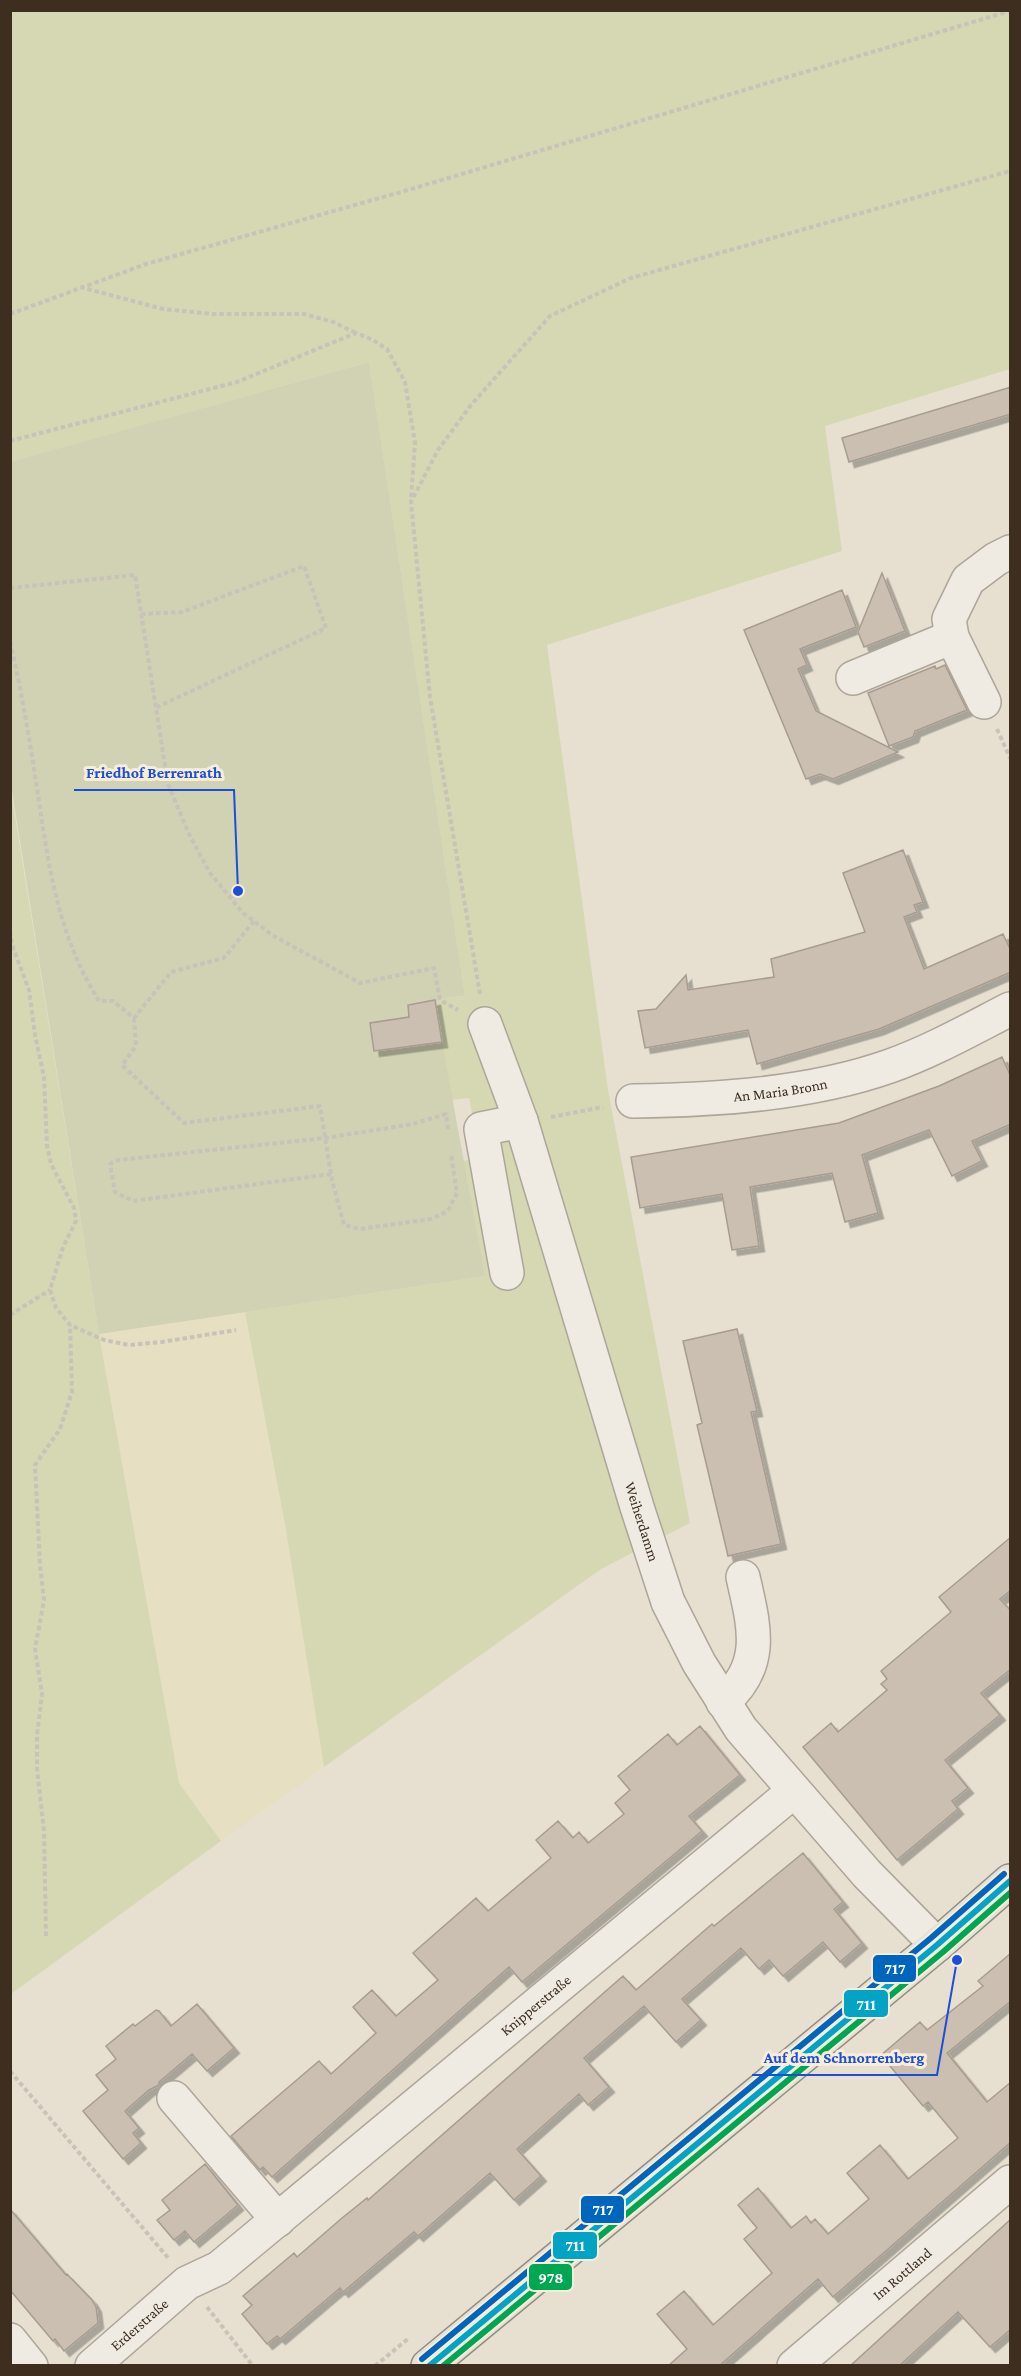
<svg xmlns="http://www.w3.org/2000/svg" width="1021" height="2376" font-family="'Crimson Pro',serif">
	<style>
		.farmland { fill: #e6dfc2 }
		.green { fill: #d6d7b3 }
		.cemetery { fill: #d1d1b3 }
		.building { fill: #cbbfb2; stroke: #a89c90; stroke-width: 1.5; filter: url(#shadow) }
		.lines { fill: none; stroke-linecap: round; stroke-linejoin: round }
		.minor-casing { stroke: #ada599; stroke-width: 36 }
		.major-casing { stroke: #928b80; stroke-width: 36 }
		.path { stroke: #c8c2b9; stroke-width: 4; stroke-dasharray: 4.5 3; stroke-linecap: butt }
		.minor { stroke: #efebe3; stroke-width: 33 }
		.major { stroke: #e6e1d4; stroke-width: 33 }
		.bus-1-casing { stroke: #f7eed8; stroke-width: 10 }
		.bus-2-casing { stroke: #f7eed8; stroke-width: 10 }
		.bus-3-casing { stroke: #f7eed8; stroke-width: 10 }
		.bus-1 { stroke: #03a3c5; stroke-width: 6 }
		.bus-2 { stroke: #00a651; stroke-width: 6 }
		.bus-3 { stroke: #0065bd; stroke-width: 6 }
		.labels { text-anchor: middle; stroke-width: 6; stroke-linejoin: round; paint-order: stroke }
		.street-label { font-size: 15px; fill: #3d2e20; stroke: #f7eed8 }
		.leader { fill: none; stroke: #1d4ed8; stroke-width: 2 }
		.callout-dot { fill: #1d4ed8; stroke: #f7eed8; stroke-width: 2 }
		.callout-label { font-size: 16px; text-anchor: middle; font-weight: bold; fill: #1d4ed8; stroke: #f7eed8; stroke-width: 6; stroke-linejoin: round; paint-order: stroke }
		.line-badge { stroke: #f7eed8; stroke-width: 2 }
		.badge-label { font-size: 16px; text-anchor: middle; font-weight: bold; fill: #fff }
	</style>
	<defs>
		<filter id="shadow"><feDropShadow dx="5.5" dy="5.5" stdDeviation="0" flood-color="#0004"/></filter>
	</defs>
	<rect width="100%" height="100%" fill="#e7e0d1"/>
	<!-- farmland -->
	<path class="farmland" d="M 245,1312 L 286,1530 L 324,1767 L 221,1841 L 179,1783 L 99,1334 Z"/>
	<!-- green -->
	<path class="green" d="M 11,11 L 1010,11 L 1010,369 L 825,426 L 842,551 L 547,645 L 608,1090 L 690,1523 L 601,1569 L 324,1767 L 286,1530 L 245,1312 L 485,1276 L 463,1161 L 481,1158 L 469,1098 L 451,1100 L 435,1004 L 443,998 L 465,996 L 369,362 L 11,462 Z
		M 10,785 L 99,1334 L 179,1783 L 221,1841 L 11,1994 Z"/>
	<!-- cemetery -->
	<path class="cemetery" d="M 369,362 L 465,996 L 443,998 L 435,1004 L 485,1276 L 99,1334 L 11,785 L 10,462 Z"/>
	<!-- building -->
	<path class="building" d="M 1011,387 L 1011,414 L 849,462 L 842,438 Z
		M 882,573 L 905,631 L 864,647 L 858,632 Z
		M 842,590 L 856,627 L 800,649 L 807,665 L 798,669 L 816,711 L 898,752 L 833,779 L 820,774 L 806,779 L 744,630 Z
		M 945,665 L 967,710 L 915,731 L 913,737 L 889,746 L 868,693 L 935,666 L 936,669 Z
		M 903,850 L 923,902 L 914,905 L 917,912 L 904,917 L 924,969 L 1003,934 L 1011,951 L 1011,972 L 879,1029 L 757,1064 L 748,1030 L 645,1048 L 638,1011 L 656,1009 L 686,975 L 688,990 L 774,977 L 771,959 L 865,932 L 843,873 Z
		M 435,1000 L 442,1042 L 374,1051 L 370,1023 L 409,1017 L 408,1005 Z
		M 1002,1057 L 1011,1077 L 1011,1124 L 972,1141 L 982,1161 L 952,1176 L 929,1130 L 862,1155 L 878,1213 L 845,1222 L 832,1173 L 750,1187 L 759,1246 L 732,1250 L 722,1194 L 640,1208 L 631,1157 L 839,1123 L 939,1086 Z
		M 737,1329 L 757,1411 L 751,1412 L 781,1544 L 728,1556 L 697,1425 L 702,1423 L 683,1341 Z
		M 1011,1537 L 1011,1590 L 1000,1599 L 1011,1611 L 1011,1669 L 981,1693 L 1000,1715 L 945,1760 L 968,1788 L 952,1801 L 958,1809 L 897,1860 L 803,1747 L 831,1723 L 838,1732 L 887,1690 L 881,1684 L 887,1679 L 881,1671 L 951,1612 L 939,1597 Z
		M 700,1726 L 740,1775 L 689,1816 L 702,1831 L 522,1982 L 509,1967 L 272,2177 L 263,2167 L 260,2170 L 231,2136 L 319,2061 L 331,2074 L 376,2033 L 353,2007 L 372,1990 L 396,2016 L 438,1980 L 413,1953 L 476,1898 L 488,1911 L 551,1858 L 536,1840 L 558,1821 L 573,1838 L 579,1832 L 588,1843 L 624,1814 L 615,1803 L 630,1790 L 618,1776 L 668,1734 L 677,1745 Z
		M 803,1853 L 843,1902 L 834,1909 L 862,1943 L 840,1962 L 823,1942 L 783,1976 L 769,1960 L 759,1969 L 741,1948 L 682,1999 L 701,2020 L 676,2042 L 644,2006 L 584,2058 L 609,2087 L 588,2105 L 579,2094 L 517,2149 L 541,2176 L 514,2200 L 490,2173 L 418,2236 L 414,2232 L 343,2292 L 340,2288 L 280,2339 L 277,2336 L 267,2344 L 242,2314 L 252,2305 L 243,2296 L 294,2253 L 297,2257 L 342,2218 L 367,2198 L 368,2200 L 623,1976 L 636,1990 L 712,1924 L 714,1926 Z
		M 1011,1953 L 1011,2001 L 947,2053 L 987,2102 L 1011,2082 L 1011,2142 L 833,2297 L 818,2279 L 719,2366 L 668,2366 L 687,2349 L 657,2314 L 684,2291 L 713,2325 L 772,2273 L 744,2239 L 757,2228 L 738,2205 L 758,2188 L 791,2228 L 806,2216 L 811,2223 L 815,2219 L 828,2234 L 869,2199 L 847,2173 L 880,2145 L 908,2179 L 958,2138 L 928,2102 L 923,2106 L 881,2055 L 920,2022 L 927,2030 L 983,1986 L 978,1981 Z
		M 197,2004 L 234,2048 L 207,2071 L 192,2054 L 159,2082 L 159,2085 L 149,2090 L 125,2111 L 139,2128 L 133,2133 L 141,2143 L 123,2159 L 83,2111 L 108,2090 L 96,2075 L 116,2059 L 106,2046 L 133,2024 L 135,2026 L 156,2010 L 159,2011 L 171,2026 Z
		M 205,2164 L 238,2205 L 194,2242 L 185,2231 L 174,2240 L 157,2220 L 170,2210 L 162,2200 Z
		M 10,2209 L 66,2275 L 67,2274 L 92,2300 L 96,2307 L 98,2323 L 64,2351 L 55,2339 L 53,2341 L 10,2290 Z
		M 1011,2219 L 1011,2329 L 990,2347 L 958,2312 L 899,2366 L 850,2366 Z"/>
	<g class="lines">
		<defs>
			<g id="minor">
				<path d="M 853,678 L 952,637"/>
				<path d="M 984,702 L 952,637 L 949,619 L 968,580 L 996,559 L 1010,552"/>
				<path id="s1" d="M 485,1024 L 521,1121 L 637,1507 L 668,1602 L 699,1663 L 741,1729 L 867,1874 L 937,1945"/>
				<path id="s2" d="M 633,1101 C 716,1100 811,1094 890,1066 C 932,1051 971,1029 1010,1009"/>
				<path d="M 507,1273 L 481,1129 L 521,1121"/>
				<path d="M 723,1702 C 766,1665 754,1626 743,1577"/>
				<path d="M 174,2098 L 278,2220"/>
				<path d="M 10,2340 L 31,2366"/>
				<path id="s3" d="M 92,2366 L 187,2283 L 219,2268 L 794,1791"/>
				<path id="s4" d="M 794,2366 L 1010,2182"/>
			</g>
			<path id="major" d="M 428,2366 L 937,1945 L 1010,1881"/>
		</defs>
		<!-- minor casing -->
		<use href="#minor" class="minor-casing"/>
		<!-- major casing -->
		<use href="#major" class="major-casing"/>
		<!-- path -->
		<path class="path" d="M 80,287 L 163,309 L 213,314 L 304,314 L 333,322 L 356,333
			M 10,314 L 146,264 L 408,190 L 1010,11
			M 10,441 L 237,382 L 356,333 L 373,340 L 387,349 L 405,382 L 415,443 L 411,499
			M 10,588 L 135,575 L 168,784 L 189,834 L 210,873 L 243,913 L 272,935 L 360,983 L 434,968 L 440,1000 L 458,1010
			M 141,614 L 182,612 L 304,566 L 326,628 L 155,708
			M 10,642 C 21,689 29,735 36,782 C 48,860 56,933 99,1001 L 113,1001 L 134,1018 L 171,972 L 224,958 L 254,921
			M 997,729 L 1010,758
			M 10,931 L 12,945 L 29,990 L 35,1035 L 44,1077 L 47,1146 L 51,1164 L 74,1208 L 76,1221 L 63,1247 L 50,1290 L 56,1308 L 70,1325 L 104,1340 L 129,1345 L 162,1342 L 236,1330
			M 480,994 L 430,697 L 411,502 L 438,450 L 471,405 L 550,316 L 631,278 L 1010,171
			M 134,1018 L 136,1046 L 122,1065 L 184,1123 L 320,1106 L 332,1180 L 344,1225 L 360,1229 L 431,1219 L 448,1211 L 457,1193 L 451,1154
			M 551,1117 L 603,1107
			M 331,1174 L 133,1201 L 115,1192 L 110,1164 L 118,1160 L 325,1138 L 413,1124 L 446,1114 L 448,1129
			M 10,1315 L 50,1290
			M 46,1936 L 44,1831 L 37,1769 L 37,1735 L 42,1694 L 35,1649 L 44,1600 L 40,1565 L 35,1465 L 60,1429 L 72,1392 L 70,1325
			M 10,2071 L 169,2259
			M 207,2307 L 253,2366
			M 375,2366 L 409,2338"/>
		<!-- minor -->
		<use href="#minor" class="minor"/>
		<!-- major -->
		<use href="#major" class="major"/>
		<defs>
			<path id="bus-1" d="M 429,2366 L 937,1945 L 1010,1881"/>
			<path id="bus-2" d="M 443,2366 L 943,1952 L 1010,1893"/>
			<path id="bus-3" d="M 422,2359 L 931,1938 L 1004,1874"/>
		</defs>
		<!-- bus-1 casing -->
		<use href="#bus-1" class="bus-1-casing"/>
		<!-- bus-2 casing -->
		<use href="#bus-2" class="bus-2-casing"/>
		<!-- bus-3 casing -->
		<use href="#bus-3" class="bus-3-casing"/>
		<!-- bus-1 -->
		<use href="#bus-1" class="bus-1"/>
		<!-- bus-2 -->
		<use href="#bus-2" class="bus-2"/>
		<!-- bus-3 -->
		<use href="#bus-3" class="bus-3"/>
	</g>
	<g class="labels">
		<!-- street labels -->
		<g class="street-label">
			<text dy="5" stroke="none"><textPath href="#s2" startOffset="148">An Maria Bronn</textPath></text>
			<text dy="5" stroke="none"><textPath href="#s1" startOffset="522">Weiherdamm</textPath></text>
			<text dy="5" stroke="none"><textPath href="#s3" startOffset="573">Knipperstraße</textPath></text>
			<text dy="5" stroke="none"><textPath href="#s4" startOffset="142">Im Rottland</textPath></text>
			<text dy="5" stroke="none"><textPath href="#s3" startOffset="63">Erderstraße</textPath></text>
		</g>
	</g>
	<!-- callouts -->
	<path class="leader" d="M238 891L234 790H74M957 1960L937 2075H752"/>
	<g class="callout-dot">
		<circle cx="238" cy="891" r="6"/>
		<circle cx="957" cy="1960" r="6"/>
	</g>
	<g class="callout-label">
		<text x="154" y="778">Friedhof Berrenrath</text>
		<text x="844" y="2063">Auf dem Schnorrenberg</text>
	</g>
	<g class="line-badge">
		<rect x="872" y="1954" width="45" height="29" rx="6" fill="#0065bd"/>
		<rect x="843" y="1989" width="46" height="29" rx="6" fill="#03a3c5"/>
		<rect x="580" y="2195" width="45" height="29" rx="6" fill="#0065bd"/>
		<rect x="552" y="2231" width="46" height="29" rx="6" fill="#03a3c5"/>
		<rect x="528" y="2263" width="45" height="28" rx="6" fill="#00a651"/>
	</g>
	<g class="badge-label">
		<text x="895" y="1974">717</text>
		<text x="866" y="2010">711</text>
		<text x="603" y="2215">717</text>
		<text x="575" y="2251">711</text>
		<text x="551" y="2283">978</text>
	</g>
	<!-- border -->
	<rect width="1021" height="2376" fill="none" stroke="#3d2e20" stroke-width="24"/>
</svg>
